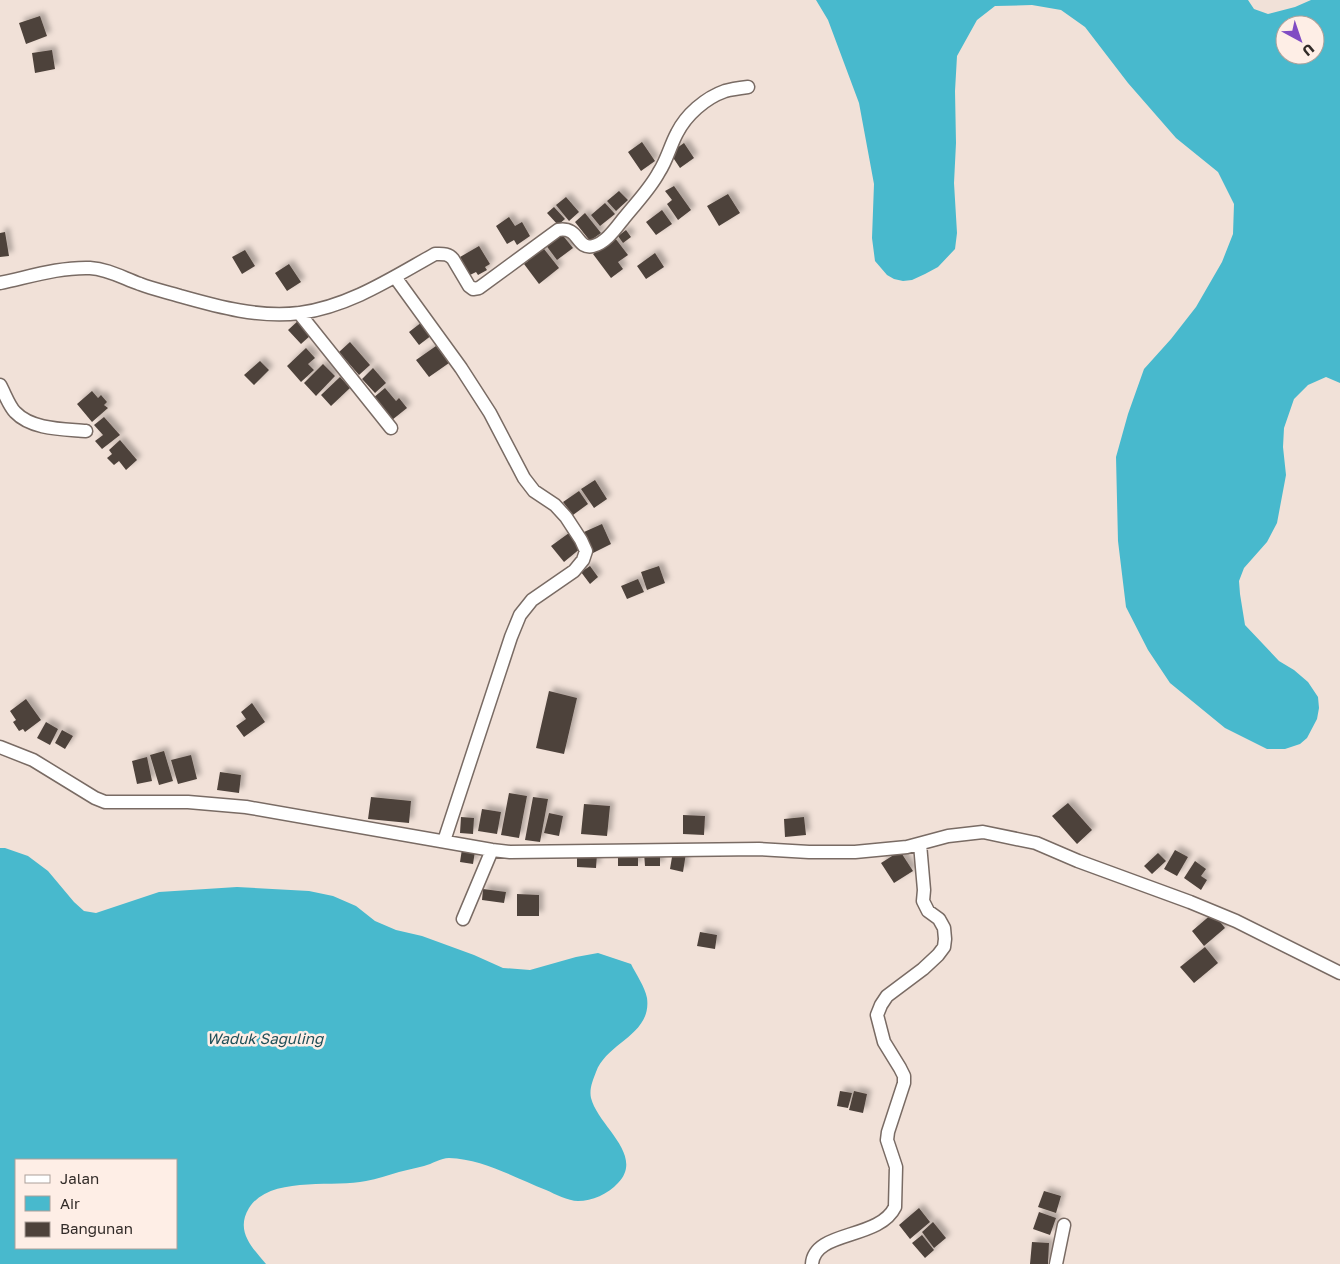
<svg xmlns="http://www.w3.org/2000/svg" width="1340" height="1264" font-family="'Golos Text',sans-serif">
	<style>
		.water { fill: #48b9cd; fill-rule: evenodd }
		.building { fill: #4e423b; filter: url(#shadow) }
		.lines { fill: none; stroke-linecap: round; stroke-linejoin: round }
		.street-casing { stroke: #796b64; stroke-width: 15 }
		.street { stroke: #fff; stroke-width: 12 }
		.labels { text-anchor: middle; stroke-width: 5; stroke-linejoin: round; paint-order: stroke }
		.water-label { font-size: 15px; font-style: italic; fill: #1f4f58; stroke: #feeee6 }
	</style>
	<defs>
		<filter id="shadow"><feDropShadow dx="4.5" dy="-4.5" stdDeviation="2.5" flood-color="#0004"/></filter>
	</defs>
	<rect width="100%" height="100%" fill="#f1e1d8"/>
	<!-- water -->
	<path class="water" d="M 816,0 L 1248,0 L 1254,9 L 1268,14 L 1295,7 L 1311,0 L 1340,0 L 1340,383 L 1326,377 L 1308,385 L 1294,399 L 1284,428 L 1283,447 L 1286,475 L 1277,523 L 1267,542 L 1244,568 L 1239,581 L 1240,594 L 1245,625 L 1279,661 L 1294,670 L 1308,682 L 1318,697 L 1319,708 L 1317,719 L 1307,738 L 1300,744 L 1285,749 L 1267,749 L 1225,728 L 1170,683 L 1148,650 L 1126,607 L 1118,541 L 1116,457 L 1128,414 L 1144,369 L 1171,339 L 1196,307 L 1222,262 L 1233,234 L 1234,204 L 1218,172 L 1176,138 L 1128,83 L 1085,27 L 1061,10 L 1032,5 L 995,6 L 977,20 L 957,56 L 955,91 L 956,143 L 954,183 L 957,233 L 955,249 L 938,267 L 925,274 L 912,280 L 903,281 L 894,279 L 887,275 L 875,261 L 872,238 L 874,184 L 859,103 L 828,20 ZM 1285,25 L 1315,25 L 1315,55 L 1285,55 Z
		M 0,848 L 5,848 L 28,856 L 48,871 L 74,902 L 84,911 L 96,913 L 159,892 L 237,887 L 309,891 L 333,896 L 356,906 L 375,921 L 396,930 L 422,936 L 474,955 L 503,968 L 530,970 L 576,957 L 598,953 L 631,964 C 636,974 645,987 647,998 C 652,1035 607,1042 596,1072 C 593,1080 589,1089 591,1098 C 598,1126 645,1155 618,1183 C 608,1194 592,1201 578,1201 C 568,1201 555,1194 546,1190 C 515,1178 483,1159 449,1158 C 441,1158 432,1164 424,1166 C 416,1168 407,1170 399,1172 C 388,1175 377,1179 366,1181 C 333,1188 270,1175 249,1208 C 235,1231 252,1247 266,1264 L 0,1264 ZM 16,1160 L 176,1160 L 176,1248 L 16,1248 Z"/>
	<!-- building -->
	<path class="building" d="M 40,16 L 47,36 L 26,44 L 19,23 Z
		M 52,50 L 55,69 L 35,73 L 32,53 Z
		M 642,142 L 655,161 L 641,171 L 628,152 Z
		M 684,143 L 694,158 L 680,168 L 670,153 Z
		M 674,186 L 691,210 L 678,220 L 667,204 L 672,200 L 665,191 Z
		M 619,191 L 628,200 L 616,211 L 607,201 Z
		M 728,194 L 740,213 L 719,226 L 707,206 Z
		M 566,197 L 579,212 L 569,221 L 556,205 Z
		M 605,203 L 615,214 L 600,226 L 591,215 Z
		M 554,207 L 565,219 L 558,225 L 547,213 Z
		M 662,210 L 672,224 L 656,235 L 646,222 Z
		M 585,213 L 601,233 L 590,241 L 575,222 Z
		M 509,217 L 515,226 L 522,222 L 530,236 L 517,245 L 514,240 L 507,244 L 496,226 Z
		M 626,230 L 631,237 L 623,243 L 618,236 Z
		M 5,232 L 9,256 L 0,257 L 0,233 Z
		M 560,232 L 573,248 L 557,260 L 545,244 Z
		M 615,238 L 628,255 L 618,262 L 623,269 L 611,278 L 593,254 Z
		M 479,246 L 490,264 L 485,267 L 487,270 L 478,275 L 476,272 L 470,275 L 460,257 Z
		M 537,249 L 540,252 L 544,249 L 559,268 L 539,284 L 524,264 L 528,261 L 525,258 Z
		M 245,250 L 255,266 L 242,274 L 232,257 Z
		M 655,253 L 664,267 L 646,279 L 637,266 Z
		M 289,264 L 301,282 L 287,291 L 275,273 Z
		M 299,320 L 312,334 L 301,344 L 288,330 Z
		M 422,322 L 432,335 L 419,345 L 409,332 Z
		M 350,342 L 370,365 L 359,375 L 339,352 Z
		M 436,346 L 449,363 L 429,377 L 416,360 Z
		M 306,348 L 315,358 L 308,364 L 314,370 L 301,382 L 287,366 Z
		M 260,361 L 269,370 L 254,385 L 244,375 Z
		M 323,364 L 335,376 L 316,396 L 304,383 Z
		M 373,368 L 386,383 L 375,393 L 362,379 Z
		M 340,377 L 350,388 L 331,406 L 321,395 Z
		M 385,388 L 396,401 L 399,398 L 407,408 L 392,420 L 373,398 Z
		M 92,391 L 98,398 L 101,395 L 107,402 L 104,405 L 108,408 L 92,422 L 77,404 Z
		M 104,417 L 120,435 L 102,449 L 95,441 L 103,435 L 94,425 Z
		M 120,440 L 137,460 L 126,470 L 119,461 L 114,465 L 107,458 L 112,454 L 109,450 Z
		M 595,480 L 607,499 L 594,508 L 581,489 Z
		M 579,491 L 588,504 L 573,515 L 563,502 Z
		M 602,524 L 611,544 L 593,553 L 584,532 Z
		M 569,533 L 581,548 L 564,562 L 551,546 Z
		M 590,566 L 598,577 L 590,584 L 581,572 Z
		M 659,566 L 665,583 L 647,590 L 641,572 Z
		M 638,579 L 644,592 L 627,599 L 621,586 Z
		M 549,691 L 577,698 L 564,754 L 536,748 Z
		M 26,699 L 41,720 L 25,732 L 23,729 L 19,731 L 13,722 L 16,720 L 10,711 Z
		M 252,703 L 265,722 L 244,737 L 236,726 L 246,719 L 241,712 Z
		M 46,722 L 58,729 L 50,745 L 37,738 Z
		M 62,730 L 73,736 L 65,749 L 55,743 Z
		M 164,751 L 173,781 L 159,785 L 150,755 Z
		M 191,755 L 197,779 L 178,784 L 171,760 Z
		M 147,757 L 152,781 L 137,784 L 132,761 Z
		M 220,772 L 241,775 L 239,793 L 217,790 Z
		M 509,793 L 527,796 L 519,838 L 501,835 Z
		M 371,797 L 411,801 L 409,823 L 368,819 Z
		M 533,797 L 548,799 L 540,842 L 525,840 Z
		M 1068,803 L 1092,830 L 1077,844 L 1052,816 Z
		M 584,804 L 610,806 L 607,836 L 581,834 Z
		M 482,809 L 501,812 L 497,834 L 478,831 Z
		M 549,813 L 563,816 L 559,836 L 544,833 Z
		M 683,815 L 705,816 L 704,835 L 683,834 Z
		M 461,817 L 474,818 L 473,834 L 460,833 Z
		M 804,817 L 806,835 L 785,837 L 784,819 Z
		M 462,849 L 475,851 L 473,864 L 460,862 Z
		M 1175,850 L 1188,857 L 1177,876 L 1164,869 Z
		M 673,851 L 686,853 L 683,872 L 670,869 Z
		M 900,851 L 913,871 L 894,883 L 881,863 Z
		M 618,852 L 638,852 L 638,866 L 618,866 Z
		M 660,852 L 660,866 L 645,866 L 644,853 Z
		M 1158,853 L 1166,861 L 1152,874 L 1144,866 Z
		M 577,854 L 597,854 L 596,868 L 577,867 Z
		M 1195,861 L 1206,869 L 1201,876 L 1207,880 L 1201,890 L 1184,878 Z
		M 483,889 L 506,892 L 504,903 L 482,900 Z
		M 517,894 L 539,895 L 539,916 L 517,916 Z
		M 1213,913 L 1225,928 L 1204,946 L 1192,931 Z
		M 700,932 L 717,935 L 715,949 L 697,946 Z
		M 1205,947 L 1218,963 L 1194,983 L 1180,967 Z
		M 840,1091 L 852,1093 L 848,1108 L 837,1106 Z
		M 854,1091 L 867,1094 L 863,1113 L 849,1110 Z
		M 1044,1191 L 1061,1196 L 1056,1213 L 1038,1207 Z
		M 919,1208 L 930,1222 L 910,1239 L 899,1225 Z
		M 1039,1212 L 1056,1218 L 1050,1235 L 1033,1229 Z
		M 933,1222 L 946,1238 L 934,1248 L 922,1232 Z
		M 922,1235 L 934,1250 L 925,1258 L 912,1243 Z
		M 1032,1242 L 1049,1243 L 1048,1264 L 1030,1264 Z"/>
	<g class="lines">
		<defs>
			<path id="street" d="M 395,277 L 461,368 L 490,413 L 524,478 L 534,491 L 555,505 L 566,517 L 581,540 L 586,551 L 583,560 L 574,571 L 532,600 L 520,615 L 511,637 L 444,841
				M 0,283 C 29,277 59,267 90,268 C 108,269 123,278 140,284 C 153,289 167,292 180,296 C 219,307 259,318 300,313 C 350,306 392,278 435,254 C 442,254 448,253 453,259 L 469,286 L 473,289 L 479,288 L 558,230 C 580,226 576,250 593,246 C 606,243 616,228 624,218 C 636,203 650,189 659,172 C 667,160 670,146 677,133 C 686,115 705,98 725,91 C 732,89 740,88 748,87
				M 299,313 L 391,428
				M 0,385 C 5,394 9,406 15,412 C 32,430 64,429 86,431
				M 0,747 L 33,760 L 95,798 L 105,802 L 188,802 L 246,807 L 492,850 L 510,852 L 759,849 L 809,852 L 855,852 L 907,847 L 948,836 L 983,832 L 1036,843 L 1078,861 L 1190,902 L 1236,921 L 1340,973
				M 463,919 L 492,850
				M 812,1264 C 814,1230 879,1240 895,1207 L 896,1167 L 887,1140 L 888,1132 L 904,1083 L 904,1076 L 900,1068 L 884,1042 L 877,1015 L 881,1005 L 887,996 L 923,969 L 938,955 L 944,947 L 945,939 L 944,928 L 939,919 L 928,911 L 923,901 L 924,890 L 920,844
				M 1056,1264 L 1064,1225"/>
		</defs>
		<!-- street casing -->
		<use href="#street" class="street-casing"/>
		<!-- street -->
		<use href="#street" class="street"/>
	</g>
	<g class="labels">
		<!-- water labels -->
		<g class="water-label">
			<text x="265" y="1044">Waduk Saguling</text>
		</g>
	</g>
	<!-- legend -->
	<rect x="15" y="1159" width="162" height="90" fill="#feeee6" stroke="#aca09a"/>
	<rect x="25" y="1175" width="25" height="8" fill="#ffffff" stroke="#aca09a"/>
	<text x="60" y="1184" font-size="15" fill="#322b28">Jalan</text>
	<rect x="25" y="1196" width="25" height="15" fill="#48b9cd" stroke="#aca09a"/>
	<text x="60" y="1209" font-size="15" fill="#322b28">Air</text>
	<rect x="25" y="1222" width="25" height="15" fill="#4e423b" stroke="#aca09a"/>
	<text x="60" y="1234" font-size="15" fill="#322b28">Bangunan</text>
	<!-- north arrow -->
	<g transform="translate(1300 40) rotate(140)"><circle r="24" fill="#feeee6" stroke="#aca09a"/>
	<path d="M0-4L9 19L0 12L-9 19Z" fill="#804cc3"/>
	<text y="-8" font-size="14" font-weight="bold" text-anchor="middle" fill="#322b28">U</text>
	</g>
</svg>
